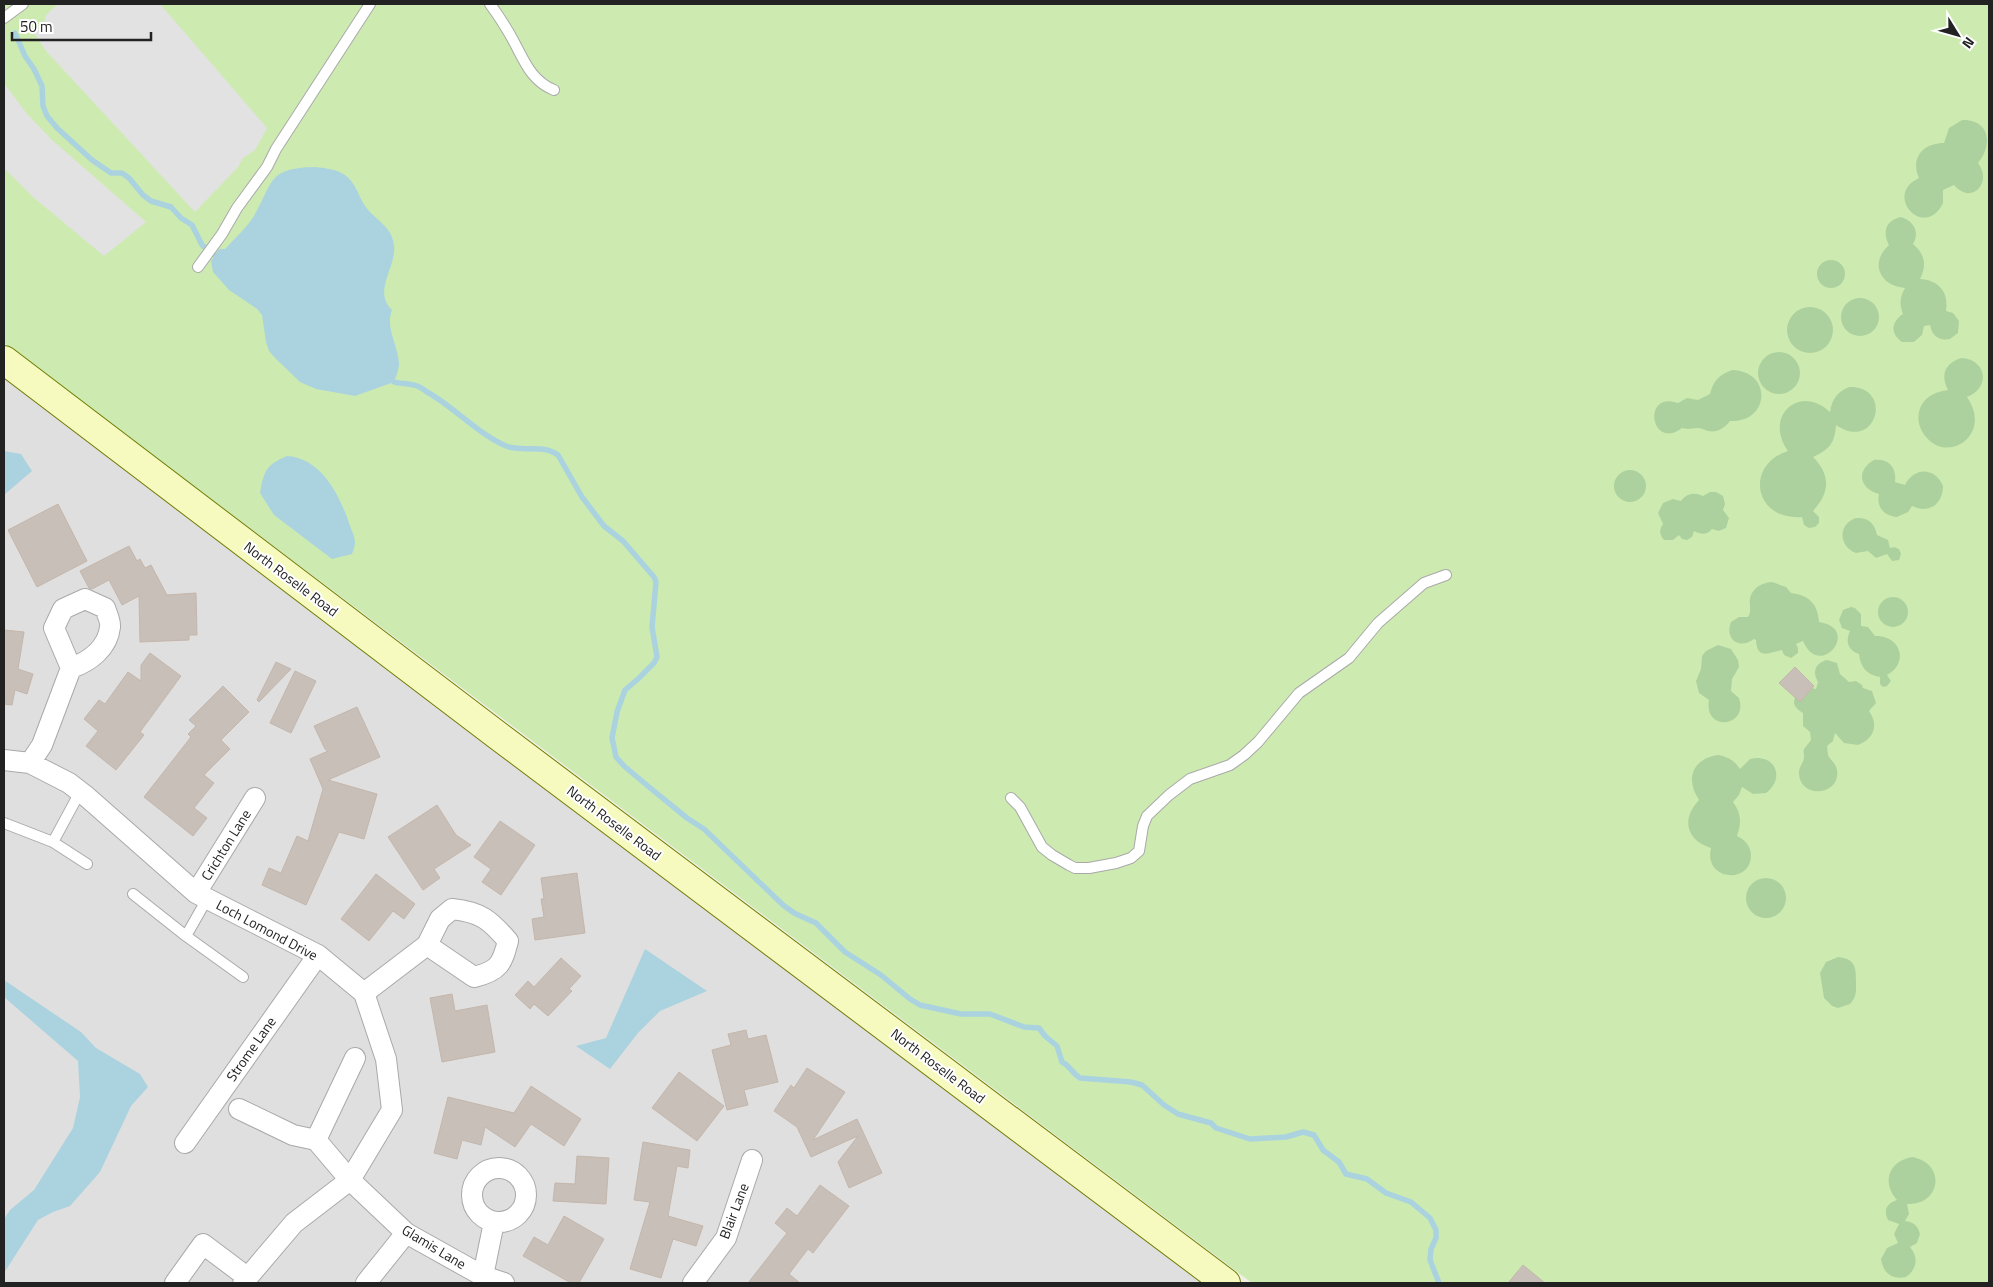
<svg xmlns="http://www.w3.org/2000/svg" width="1993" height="1287" font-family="'Titillium Web',sans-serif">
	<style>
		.residential { fill: #e0dfdf }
		.grass { fill: #cdebb0 }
		.forest { fill: #add19e }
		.parking { fill: #e2e2e2 }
		.water { fill: #aad3df }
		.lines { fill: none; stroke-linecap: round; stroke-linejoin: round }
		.stream { stroke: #aad3df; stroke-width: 5.5 }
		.building { fill: #c7bfb8; stroke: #c4b6ab }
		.lane-casing { stroke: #a9a9a9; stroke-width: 12 }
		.street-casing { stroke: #a9a9a9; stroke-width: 22 }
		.secondary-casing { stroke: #707d05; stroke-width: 30 }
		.lane { stroke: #fff; stroke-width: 10 }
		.street { stroke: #fff; stroke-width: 20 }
		.secondary { stroke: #f7fabf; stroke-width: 28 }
		.labels { text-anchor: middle; stroke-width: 4; stroke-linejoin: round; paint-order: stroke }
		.street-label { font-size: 14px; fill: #222; stroke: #fff }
	</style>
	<rect width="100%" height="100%" fill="#f2efe9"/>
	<!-- residential -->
	<path class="residential" d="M 4,360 L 1226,1283 L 4,1283 Z"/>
	<!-- grass -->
	<path class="grass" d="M 4,4 L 1989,4 L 1989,1283 L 1252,1283 L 4,343 Z"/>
	<!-- forest -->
	<path class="forest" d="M 1962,120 C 1990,119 1993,145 1978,163 C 1993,182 1972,206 1954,185 L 1943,190 L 1943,203 C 1925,241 1882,195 1919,178 C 1910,158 1923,143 1944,143 L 1949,128 Z
		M 1901,217 C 1914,221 1920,232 1913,244 C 1925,254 1927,265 1920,279 C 1938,280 1949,291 1946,311 L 1953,313 L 1959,321 L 1958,333 L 1950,339 C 1939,341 1932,336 1930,325 L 1924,326 L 1922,335 L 1914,342 L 1902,342 C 1890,334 1891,322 1903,314 C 1899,303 1900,297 1905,288 C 1880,286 1869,263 1889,245 C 1882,232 1886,220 1901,217 Z
		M1817 274a14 14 0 1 1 28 0a14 14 0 1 1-28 0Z
		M1841 317a19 19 0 1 1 38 0a19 19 0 1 1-38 0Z
		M1787 330a23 23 0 1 1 46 0a23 23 0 1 1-46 0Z
		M1758 373a21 21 0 1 1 42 0a21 21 0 1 1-42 0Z
		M 1961,358 C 1987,359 1991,388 1967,397 C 1993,435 1948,464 1926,437 C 1920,430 1917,421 1919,412 C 1923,397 1934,392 1948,390 C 1940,375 1945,363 1961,358 Z
		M 1732,370 C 1773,371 1770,423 1730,421 C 1724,429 1715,434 1705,430 C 1703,429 1700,428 1698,428 C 1692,428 1689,430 1682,428 C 1651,452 1641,390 1678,403 L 1687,398 L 1698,400 L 1710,394 C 1713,381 1719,375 1732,370 Z
		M 1849,387 C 1895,386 1876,453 1836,425 C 1835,443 1829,450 1813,457 C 1831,475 1830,493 1813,511 L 1819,517 L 1819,523 L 1815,527 L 1809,528 L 1804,525 L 1802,517 C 1754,521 1744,465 1788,451 C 1763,416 1800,383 1830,412 C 1832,399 1837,392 1849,387 Z
		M 1874,460 C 1888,458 1897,467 1895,482 L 1905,485 C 1914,467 1935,467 1943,486 C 1943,505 1928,514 1912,506 L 1908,512 L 1897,517 C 1884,516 1876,507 1879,494 C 1860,489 1855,471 1874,460 Z
		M1614 486a16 16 0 1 1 32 0a16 16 0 1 1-32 0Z
		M 1710,492 L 1716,492 L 1723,496 L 1725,504 L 1723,510 L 1729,518 L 1726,528 L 1719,531 L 1712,529 C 1707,535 1701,535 1694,531 L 1692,537 L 1687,540 L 1682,539 L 1679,535 L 1673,540 L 1664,540 C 1659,534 1659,530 1663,524 L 1658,513 L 1663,503 L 1673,499 L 1681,501 C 1687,493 1694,492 1703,496 Z
		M 1856,518 C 1869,517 1875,524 1877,535 L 1888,540 L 1890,548 L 1894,547 L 1899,549 L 1901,554 L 1899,560 L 1892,561 L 1887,554 L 1876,558 L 1868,551 L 1856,553 C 1838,546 1838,524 1856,518 Z
		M 1772,582 L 1786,587 L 1791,593 C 1808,595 1818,603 1819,622 C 1862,628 1820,681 1803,641 L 1796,644 L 1798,648 L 1798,653 L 1791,658 L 1784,655 L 1782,650 C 1770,652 1757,661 1756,640 L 1754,639 C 1740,650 1724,640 1731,622 L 1739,617 L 1748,617 C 1751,612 1750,611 1750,606 C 1748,591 1759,583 1772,582 Z
		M1878 612a15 15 0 1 1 30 0a15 15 0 1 1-30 0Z
		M 1851,607 L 1855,608 L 1861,614 L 1861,626 L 1868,627 L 1875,636 C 1900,635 1910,662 1887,675 L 1891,681 L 1887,686 L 1883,687 L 1880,684 L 1880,677 C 1867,675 1860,667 1859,654 C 1848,650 1845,642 1850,631 L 1842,628 L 1839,620 L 1843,610 Z
		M 1718,645 L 1731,649 L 1738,660 L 1739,667 L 1732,679 L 1731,691 L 1739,698 C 1749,728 1703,732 1709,700 L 1699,693 L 1696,681 L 1701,669 L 1702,656 L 1706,651 Z
		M 1827,660 L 1837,663 L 1840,674 L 1849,682 L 1856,681 L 1862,685 L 1863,688 L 1872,691 L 1876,703 L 1869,711 C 1879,725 1874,739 1858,745 L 1844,743 L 1835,733 L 1833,741 L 1827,746 C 1828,750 1827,754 1829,757 C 1832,761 1836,764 1837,770 C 1841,795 1801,800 1799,774 C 1798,767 1804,763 1804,757 C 1804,754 1803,752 1804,749 L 1811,740 L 1810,732 L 1803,726 L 1803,713 C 1786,703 1796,694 1808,687 L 1816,689 L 1818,682 C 1812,672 1815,663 1827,660 Z
		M 1718,755 C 1728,757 1734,760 1740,769 L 1750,759 C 1775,753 1786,778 1766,793 L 1753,794 L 1742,787 L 1739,795 L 1733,802 C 1741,813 1742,822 1737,836 C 1745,840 1750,845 1751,854 C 1752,885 1703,881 1711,848 C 1686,840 1681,819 1699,800 C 1685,779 1692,759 1718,755 Z
		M1746 898a20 20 0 1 1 40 0a20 20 0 1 1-40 0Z
		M 1838,957 C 1856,959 1856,968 1856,982 C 1856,992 1857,996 1850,1004 L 1838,1008 L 1832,1006 L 1824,998 L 1820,973 L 1826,962 Z
		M 1912,1157 C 1947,1163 1941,1206 1907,1204 L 1909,1214 L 1905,1221 C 1914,1222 1918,1226 1920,1234 L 1917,1243 L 1910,1247 C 1919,1258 1917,1269 1906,1277 C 1892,1280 1883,1273 1881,1259 L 1887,1248 L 1898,1243 L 1894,1234 L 1899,1224 L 1888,1220 C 1883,1210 1887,1203 1897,1200 C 1881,1182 1889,1161 1912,1157 Z"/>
	<!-- parking -->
	<path class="parking" d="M 58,4 L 160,4 L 267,128 L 255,150 L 243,158 L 238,167 L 195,212 L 46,51 L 33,31 L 44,23 L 46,15 Z
		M 4,83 L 27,114 L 52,140 L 146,222 L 104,256 L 33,197 L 4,168 Z"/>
	<!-- water -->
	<path class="water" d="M 315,167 C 325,168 336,169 345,175 C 356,183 358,195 365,206 C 375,220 392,226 394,245 C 397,267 372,291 392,310 C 385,328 398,345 399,363 C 399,370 396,376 394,382 L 355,396 L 316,389 L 300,382 L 276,359 L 269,351 L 266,342 L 262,315 L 257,309 L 229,290 L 213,272 L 211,261 L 219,249 L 225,249 L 228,246 C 237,236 247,227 254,216 C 274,181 268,168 315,167 Z
		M 4,451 L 21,454 L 32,471 L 4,495 Z
		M 287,456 C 320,458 338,492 348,520 C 350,527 355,536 355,543 C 355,546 353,551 352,554 L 332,559 L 274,515 L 260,493 C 264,472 265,465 287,456 Z
		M 645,949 L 707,991 L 660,1011 L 638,1033 L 610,1069 L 576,1046 L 606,1038 Z
		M 4,980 L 81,1032 L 96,1048 L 140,1074 L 148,1087 L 131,1106 L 100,1172 L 70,1206 L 53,1212 L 38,1220 L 4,1273 L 4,1219 L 10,1210 L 34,1190 L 73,1128 L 80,1097 L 78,1061 L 4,997 Z"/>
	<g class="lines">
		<!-- stream -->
		<path class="stream" d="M 15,33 L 25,56 L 34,69 L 42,86 L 43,106 L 47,116 L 57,128 L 92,160 L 111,173 L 122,173 L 129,178 L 143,195 L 151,201 L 171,207 L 181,218 L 192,225 L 202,245 L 215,255
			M 394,382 C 400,384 407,383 413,385 C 418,385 423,389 427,392 C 453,406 479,435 506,446 C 523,453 541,443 558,455 L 582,497 L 604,526 L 623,541 L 654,577 L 656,582 L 652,627 L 657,657 L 654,663 L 638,679 L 625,690 L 617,712 L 612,738 L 616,757 L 624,766 L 649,787 L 687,818 L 704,829 L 783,905 L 794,913 L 816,923 L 845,952 L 881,975 L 910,999 L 920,1005 L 961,1014 L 990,1014 L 1024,1027 L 1039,1028 L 1045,1036 L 1057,1046 L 1062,1062 C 1070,1066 1072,1073 1080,1078 L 1131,1082 L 1142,1085 L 1164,1105 L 1178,1114 L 1211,1123 L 1216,1128 L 1250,1139 L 1286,1137 L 1303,1132 L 1314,1135 L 1323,1150 L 1339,1162 L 1346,1174 L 1367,1179 L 1386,1193 L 1411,1202 L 1430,1218 L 1436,1230 L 1436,1238 L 1431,1249 L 1430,1260 L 1439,1283"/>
	</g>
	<!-- building -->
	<path class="building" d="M 58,504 L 87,561 L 37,587 L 8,530 Z
		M 129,546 L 137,561 L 140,559 L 145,568 L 151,565 L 167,595 L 196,593 L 197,635 L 189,635 L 189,640 L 140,642 L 139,596 L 122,605 L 109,580 L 92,589 L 89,588 L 80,571 Z
		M 4,630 L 24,632 L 18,669 L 33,674 L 27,694 L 15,690 L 12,705 L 4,704 Z
		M 150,653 L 181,676 L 140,732 L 144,735 L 116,770 L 86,746 L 98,731 L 84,719 L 99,700 L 105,704 L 128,672 L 141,681 L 141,665 Z
		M 276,662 L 291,669 L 259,702 L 257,700 Z
		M 1795,667 L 1814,686 L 1800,702 L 1779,683 Z
		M 295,671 L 316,681 L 291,733 L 270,723 Z
		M 223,686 L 249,712 L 221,740 L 230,749 L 204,775 L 214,783 L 194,808 L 207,818 L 193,836 L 144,797 L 191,737 L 188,734 L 196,726 L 189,720 Z
		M 357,707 L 380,757 L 328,780 L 377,794 L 364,839 L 339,832 L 306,905 L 262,885 L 269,868 L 281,873 L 297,836 L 308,841 L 323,789 L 310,759 L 328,751 L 325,749 L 314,726 Z
		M 437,805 L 456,835 L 471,845 L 434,869 L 440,878 L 423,890 L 388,837 Z
		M 500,821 L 535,845 L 501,895 L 482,882 L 491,869 L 474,857 Z
		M 577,873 L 585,933 L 535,940 L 532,919 L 544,917 L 541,899 L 544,899 L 541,878 Z
		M 376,874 L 415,904 L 404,919 L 393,911 L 369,941 L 341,919 Z
		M 561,958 L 581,976 L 569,989 L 572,991 L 548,1016 L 534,1004 L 530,1009 L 515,995 L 528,981 L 534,987 Z
		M 452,994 L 455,1011 L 487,1005 L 495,1052 L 442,1062 L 430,998 Z
		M 746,1030 L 748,1039 L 766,1035 L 778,1082 L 744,1090 L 748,1105 L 727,1110 L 712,1050 L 731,1045 L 728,1034 Z
		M 807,1068 L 845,1092 L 813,1140 L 857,1119 L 882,1173 L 849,1188 L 838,1162 L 858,1136 L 811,1157 L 797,1127 L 774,1111 L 791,1085 L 794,1088 Z
		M 679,1072 L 724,1106 L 697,1141 L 652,1108 Z
		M 531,1086 L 581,1119 L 564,1146 L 531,1124 L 515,1147 L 485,1127 L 481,1145 L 462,1140 L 457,1159 L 434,1153 L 448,1097 L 514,1113 Z
		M 643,1142 L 690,1150 L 688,1168 L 677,1166 L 668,1216 L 703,1226 L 696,1246 L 673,1239 L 661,1278 L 630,1269 L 650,1202 L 634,1200 Z
		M 577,1156 L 609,1158 L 606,1204 L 553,1201 L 555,1183 L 575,1184 Z
		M 820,1185 L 849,1206 L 813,1253 L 808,1249 L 789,1274 L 800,1283 L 748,1283 L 787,1233 L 775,1223 L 787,1208 L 797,1216 Z
		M 564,1216 L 604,1239 L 579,1283 L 571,1283 L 523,1256 L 534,1237 L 548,1245 Z
		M 1523,1265 L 1545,1283 L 1508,1283 Z"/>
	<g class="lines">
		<defs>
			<path id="lane" d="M 490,4 C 498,15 506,27 513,40 C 524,60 531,81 554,90
				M 4,18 L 23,4
				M 198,267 L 222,234 L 237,208 L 267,167 L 276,149 L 370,4
				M 80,792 L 53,842 L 87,864
				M 1011,798 L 1020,807 L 1042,847 L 1052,855 L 1069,865 L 1075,868 L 1089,868 L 1116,863 L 1131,858 L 1139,851 L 1143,826 L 1147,816 L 1169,795 L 1190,779 L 1230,765 L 1244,755 L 1258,742 L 1299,693 L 1349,658 L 1378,623 L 1424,583 L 1446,575
				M 4,823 L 53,842
				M 133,894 L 186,936
				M 207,899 L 186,936 L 243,977"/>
			<path id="street" d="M 4,760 L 30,763 L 69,783 L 87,797 L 196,893 L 318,955 L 364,993 L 386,1059 L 392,1110 L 350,1180 L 294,1223 L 243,1283
				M 30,763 L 42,745 L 71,668 C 89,662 108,648 110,627 C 111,622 107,614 105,608 L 85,599 L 63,609 L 54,628 L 71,668
				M 196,893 L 255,798
				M 364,993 L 427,945 L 440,919 L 452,909 C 481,912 490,920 508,941 C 502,964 499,971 474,977 L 427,945
				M 355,1058 L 316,1140 L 350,1180 L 406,1233 L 483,1276 L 504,1283
				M 239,1109 L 293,1135 L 316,1140
				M 185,1143 L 318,955
				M472 1195a27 27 0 1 1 54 0a27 27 0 1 1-54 0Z
				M 483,1276 L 494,1222
				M 175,1283 L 203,1244 L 247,1277
				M 366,1283 L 406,1233
				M 693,1283 L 726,1238 L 752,1160"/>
			<path id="secondary" d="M 4,360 L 501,738 L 1226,1283"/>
		</defs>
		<!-- lane casing -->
		<use href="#lane" class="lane-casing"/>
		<!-- street casing -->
		<use href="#street" class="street-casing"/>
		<!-- secondary casing -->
		<use href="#secondary" class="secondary-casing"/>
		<!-- lane -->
		<use href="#lane" class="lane"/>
		<!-- street -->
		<use href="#street" class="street"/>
		<!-- secondary -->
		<use href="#secondary" class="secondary"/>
	</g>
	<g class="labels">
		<!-- street labels -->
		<g class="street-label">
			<text transform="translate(291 579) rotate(37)" y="5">North Roselle Road</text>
			<text transform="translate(614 823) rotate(37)" y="5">North Roselle Road</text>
			<text transform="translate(226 845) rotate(-58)" y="5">Crichton Lane</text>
			<text transform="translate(267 930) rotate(28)" y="5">Loch Lomond Drive</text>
			<text transform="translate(251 1049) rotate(-55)" y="5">Strome Lane</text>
			<text transform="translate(938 1066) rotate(37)" y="5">North Roselle Road</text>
			<text transform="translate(734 1211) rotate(-69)" y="5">Blair Lane</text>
			<text transform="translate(434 1247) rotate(31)" y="5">Glamis Lane</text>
		</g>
	</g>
	<!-- border -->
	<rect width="1993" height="1287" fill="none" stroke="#222222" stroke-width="10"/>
	<!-- north arrow -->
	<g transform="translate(1958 35) rotate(127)" stroke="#ffffff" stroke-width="4" paint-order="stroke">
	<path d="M0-4L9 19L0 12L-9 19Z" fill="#222222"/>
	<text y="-8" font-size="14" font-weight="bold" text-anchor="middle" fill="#222222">N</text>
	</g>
	<!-- scale -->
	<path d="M12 32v8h139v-8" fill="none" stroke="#222222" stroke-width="2.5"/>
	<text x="20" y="32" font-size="15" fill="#222222" stroke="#ffffff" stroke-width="4" paint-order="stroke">50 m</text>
</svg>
